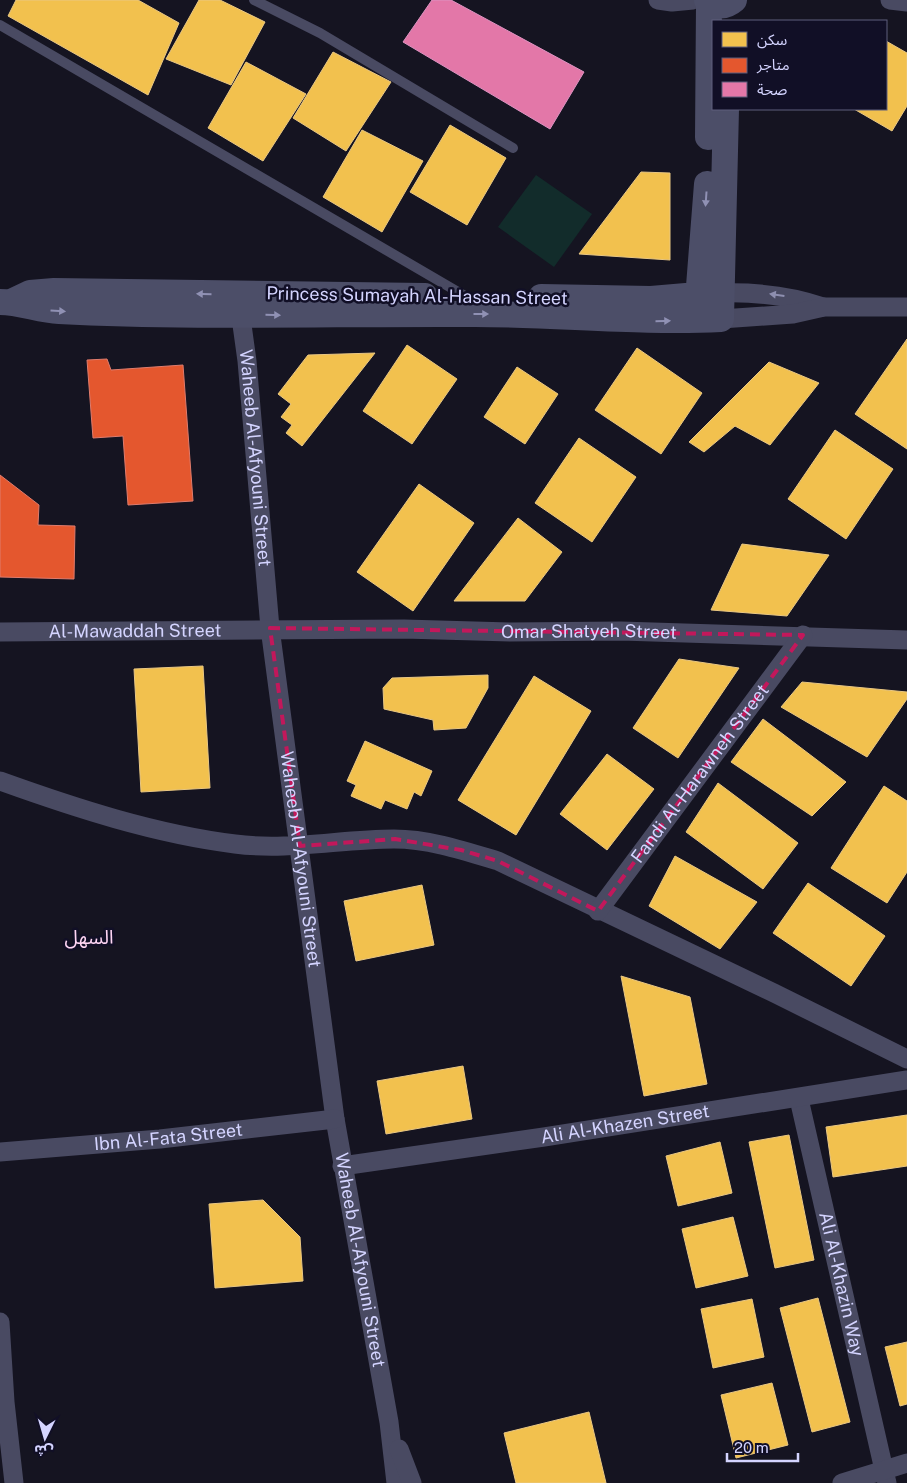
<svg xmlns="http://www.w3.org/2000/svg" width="907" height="1483" font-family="'Public Sans','Noto Sans Arabic',sans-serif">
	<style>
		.green { fill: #122c2b }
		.homes { fill: #f2c14e; stroke: #e9c783 }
		.shops { fill: #e4572e; stroke: #df7c6d }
		.health { fill: #e377a8; stroke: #de93c2 }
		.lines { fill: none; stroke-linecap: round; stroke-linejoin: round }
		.lane { stroke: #494a62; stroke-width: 10 }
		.street { stroke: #494a62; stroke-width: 19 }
		.secondary { stroke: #4c4e68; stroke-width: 26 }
		.oneway { fill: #9091b4 }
		.oneway2 { fill: #8e8fb0 }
		.marked { fill: none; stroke: #c2185b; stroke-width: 4; stroke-dasharray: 10 6; stroke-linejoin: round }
		.labels { text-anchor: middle; stroke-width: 5; stroke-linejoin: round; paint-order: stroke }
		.street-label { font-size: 18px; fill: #d4d4ff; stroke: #110f26 }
		.neighbourhood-label { font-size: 19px; fill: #ffd6f4; stroke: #110f26 }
	</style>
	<rect width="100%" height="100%" fill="#151421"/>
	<!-- green -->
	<path class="green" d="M 536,175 L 592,214 L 554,267 L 498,227 Z"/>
	<!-- homes -->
	<path class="homes" d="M 16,0 L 138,0 L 179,23 L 148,95 L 8,16 Z
		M 199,0 L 220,0 L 265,22 L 231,85 L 166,59 Z
		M 886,41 L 907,53 L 907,106 L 892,131 L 854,109 L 886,109 Z
		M 333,52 L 391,82 L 346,151 L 293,118 Z
		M 246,62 L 306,94 L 263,161 L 208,128 Z
		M 450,125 L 506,158 L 467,225 L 410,192 Z
		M 362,130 L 423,161 L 382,232 L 323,197 Z
		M 641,172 L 670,173 L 670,260 L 579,254 Z
		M 907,339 L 907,449 L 855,414 Z
		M 407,345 L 457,379 L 412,444 L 363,411 Z
		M 637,348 L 702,393 L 661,454 L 595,410 Z
		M 375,353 L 302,446 L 286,433 L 292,425 L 281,417 L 291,404 L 278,394 L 308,355 Z
		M 769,362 L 819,383 L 770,445 L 735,426 L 704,452 L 689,442 Z
		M 517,367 L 558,394 L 525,444 L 484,417 Z
		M 835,430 L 893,469 L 846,539 L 788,499 Z
		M 579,438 L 636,477 L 592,542 L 535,503 Z
		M 419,484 L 474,523 L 413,611 L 357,572 Z
		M 518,518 L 562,552 L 525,601 L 454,601 Z
		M 742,544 L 829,555 L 787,616 L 711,610 Z
		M 679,659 L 739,668 L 678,758 L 633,728 Z
		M 203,666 L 210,788 L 141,792 L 134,669 Z
		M 488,675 L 488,688 L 466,728 L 434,730 L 433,720 L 384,709 L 383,688 L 392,678 Z
		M 534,676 L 591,711 L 516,835 L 458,800 Z
		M 802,682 L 907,692 L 907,699 L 867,757 L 781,707 Z
		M 763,719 L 846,782 L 812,816 L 731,762 Z
		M 365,741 L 432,771 L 421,796 L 414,792 L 407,809 L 385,800 L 381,809 L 351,796 L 356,785 L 347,781 Z
		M 607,754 L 654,789 L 607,850 L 560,814 Z
		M 718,783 L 798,843 L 763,889 L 686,832 Z
		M 884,786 L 907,801 L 907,872 L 887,903 L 831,868 Z
		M 675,856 L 757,902 L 720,949 L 649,906 Z
		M 808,883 L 885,936 L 851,986 L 773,933 Z
		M 422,885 L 434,945 L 356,961 L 344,901 Z
		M 621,976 L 690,997 L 707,1084 L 644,1096 Z
		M 463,1066 L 472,1119 L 386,1134 L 377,1081 Z
		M 907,1115 L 907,1166 L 833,1177 L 826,1127 Z
		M 789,1135 L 814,1260 L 775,1268 L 749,1142 Z
		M 720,1142 L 732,1193 L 678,1206 L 666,1156 Z
		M 263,1200 L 300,1237 L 303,1281 L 215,1288 L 209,1204 Z
		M 733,1217 L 748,1276 L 696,1288 L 682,1229 Z
		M 818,1298 L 850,1422 L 812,1432 L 780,1308 Z
		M 752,1299 L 764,1357 L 713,1368 L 701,1309 Z
		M 907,1342 L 907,1404 L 900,1406 L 885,1347 Z
		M 772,1383 L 788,1445 L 736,1458 L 721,1395 Z
		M 589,1412 L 606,1483 L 516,1483 L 504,1433 Z"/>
	<!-- shops -->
	<path class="shops" d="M 107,359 L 111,370 L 183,365 L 193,501 L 128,505 L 123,436 L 93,438 L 87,360 Z
		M 0,475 L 39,505 L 38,525 L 75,526 L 74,579 L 0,577 Z"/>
	<!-- health -->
	<path class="health" d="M 432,0 L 451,0 L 584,72 L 550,129 L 403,42 Z"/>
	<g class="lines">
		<!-- lane -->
		<path class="lane" d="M 254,0 L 320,33 L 513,148
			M 0,25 L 465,296"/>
		<!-- street -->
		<g class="street">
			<path d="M 658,0 L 672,2 L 693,0"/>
			<path d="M 890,0 L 907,2"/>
			<path d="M 721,293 C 757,292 789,295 823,307"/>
			<path id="s1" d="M 239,303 L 247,361 L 270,628 L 335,1119 L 389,1422 L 396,1483"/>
			<path d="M 721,319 L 793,314 L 824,307 L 907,307"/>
			<path id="s2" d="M 0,632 L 404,629 L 510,632 L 621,631 L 907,640"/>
			<path d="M 0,781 C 75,808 155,834 235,844 C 288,851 341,839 394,839 C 429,839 465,851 498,861 L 774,993 L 907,1059"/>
			<path id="s3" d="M 598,911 L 803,635"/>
			<path id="s4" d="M 799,1099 L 887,1483"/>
			<path id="s5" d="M 0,1152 L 160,1139 L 335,1119"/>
			<path id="s6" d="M 342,1166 L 544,1137 L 907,1080"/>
			<path d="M 0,1322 L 5,1402 L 14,1483"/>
			<path d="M 399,1449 L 412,1483"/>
			<path d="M 842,1483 L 907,1463"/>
		</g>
		<!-- secondary -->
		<path class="secondary" d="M 707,0 C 715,8 726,7 734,0
			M 708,137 L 709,3
			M 541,297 L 651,299 L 721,293
			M 0,302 C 20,302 39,310 59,311 C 198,318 337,313 475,314 C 557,314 639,323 721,319 L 726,109
			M 11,302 L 30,293 L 54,291 L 425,296
			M 697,312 L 707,184"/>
	</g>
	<!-- one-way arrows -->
	<defs><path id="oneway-solid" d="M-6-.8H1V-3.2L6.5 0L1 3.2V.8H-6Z" transform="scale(1.25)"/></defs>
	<g class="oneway">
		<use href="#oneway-solid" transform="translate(706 199) rotate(94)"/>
		<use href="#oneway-solid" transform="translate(204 294) rotate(-179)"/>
		<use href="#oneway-solid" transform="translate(58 311) rotate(4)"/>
		<use href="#oneway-solid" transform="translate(481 314)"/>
		<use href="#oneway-solid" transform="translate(273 315) rotate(1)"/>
		<use href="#oneway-solid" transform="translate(663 321) rotate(-1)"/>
	</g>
	<use class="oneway2" href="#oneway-solid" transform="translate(777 295) rotate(-172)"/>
	<!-- marked area -->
	<path class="marked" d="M 270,628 L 803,635 L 598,911 L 498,861 L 461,850 L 395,839 L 300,846 Z"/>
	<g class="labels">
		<!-- street labels -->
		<g class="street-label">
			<text transform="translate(417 296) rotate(1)" y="6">Princess Sumayah Al-Hassan Street</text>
			<text dy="6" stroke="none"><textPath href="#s1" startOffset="156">Waheeb Al-Afyouni Street</textPath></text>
			<text dy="6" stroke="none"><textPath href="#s2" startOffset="135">Al-Mawaddah Street</textPath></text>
			<text dy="6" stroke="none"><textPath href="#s2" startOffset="589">Omar Shatyeh Street</textPath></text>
			<text dy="6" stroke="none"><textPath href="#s3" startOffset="171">Fandi Al-Harawneh Street</textPath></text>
			<text dy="6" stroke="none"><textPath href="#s1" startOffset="560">Waheeb Al-Afyouni Street</textPath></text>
			<text dy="6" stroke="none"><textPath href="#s6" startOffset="286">Ali Al-Khazen Street</textPath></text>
			<text dy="6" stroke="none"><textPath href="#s5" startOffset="169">Ibn Al-Fata Street</textPath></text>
			<text dy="6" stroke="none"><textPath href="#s1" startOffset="965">Waheeb Al-Afyouni Street</textPath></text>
			<text dy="6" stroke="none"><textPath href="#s4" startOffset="190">Ali Al-Khazin Way</textPath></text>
		</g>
		<!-- neighbourhood labels -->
		<g class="neighbourhood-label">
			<text x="89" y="944">السهل</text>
		</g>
	</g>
	<!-- legend -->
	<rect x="712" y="20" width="175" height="90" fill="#110f26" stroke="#5f5e7d"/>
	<rect x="722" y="32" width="25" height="15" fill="#f2c14e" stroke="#5f5e7d"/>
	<text x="757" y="45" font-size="15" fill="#d4d4ff">سكن</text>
	<rect x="722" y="58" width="25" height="15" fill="#e4572e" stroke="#5f5e7d"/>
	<text x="757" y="70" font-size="15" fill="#d4d4ff">متاجر</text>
	<rect x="722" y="82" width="25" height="15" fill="#e377a8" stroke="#5f5e7d"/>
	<text x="757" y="95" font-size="15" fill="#d4d4ff">صحة</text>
	<!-- north arrow -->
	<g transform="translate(45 1438) rotate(185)" stroke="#110f26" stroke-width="4" paint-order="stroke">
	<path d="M0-4L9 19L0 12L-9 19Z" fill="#d4d4ff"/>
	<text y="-8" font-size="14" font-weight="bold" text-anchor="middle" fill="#d4d4ff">ش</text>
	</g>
	<!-- scale -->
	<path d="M727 1453v8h71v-8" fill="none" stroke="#d4d4ff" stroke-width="2.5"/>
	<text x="734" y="1453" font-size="15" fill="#d4d4ff" stroke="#110f26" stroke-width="4" paint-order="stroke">20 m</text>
</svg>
